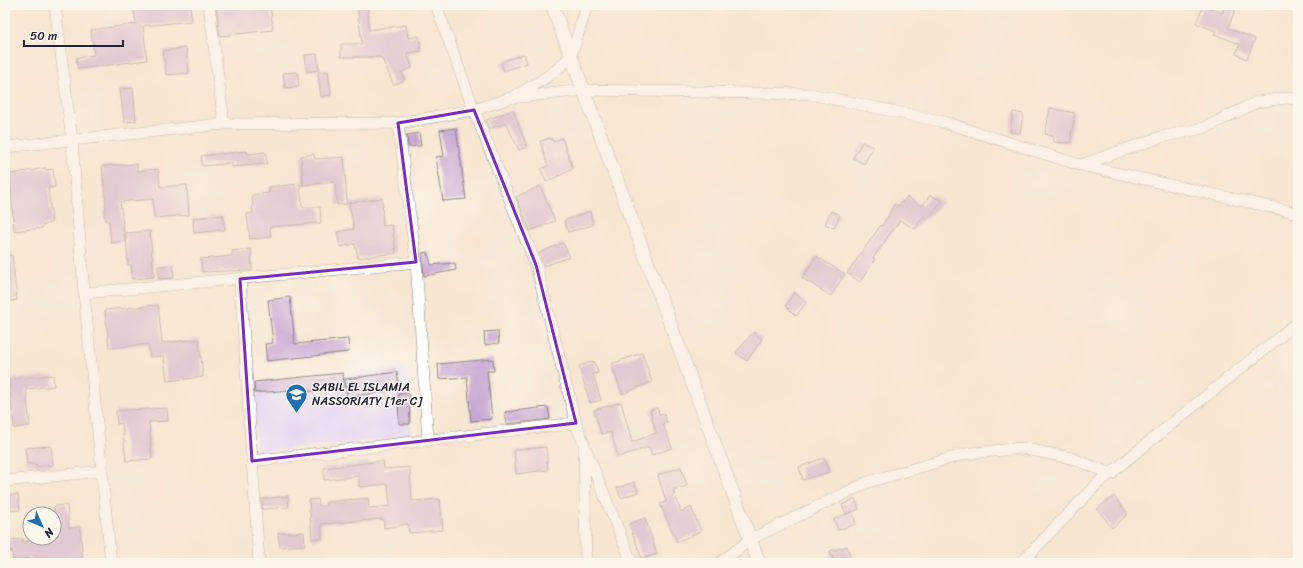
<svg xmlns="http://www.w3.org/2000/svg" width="1303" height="568" font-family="Sriracha,sans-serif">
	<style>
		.built { fill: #e4d3f1 }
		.building { fill: #c9a7d4 }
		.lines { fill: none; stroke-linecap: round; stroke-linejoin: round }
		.minor-casing { stroke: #8c8486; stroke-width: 12 }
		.tertiary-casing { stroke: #8c8486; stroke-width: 14 }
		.minor { stroke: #fff; stroke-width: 11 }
		.tertiary { stroke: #fff; stroke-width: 13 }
		.marked { fill: none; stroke: #7b2cbf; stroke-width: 3; stroke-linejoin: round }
		.labels { text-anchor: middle; stroke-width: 3; stroke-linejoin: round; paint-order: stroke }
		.poi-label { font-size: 12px; fill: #22223b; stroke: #fbf7ec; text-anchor: start }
	</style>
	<rect width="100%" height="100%" fill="#fbf7ec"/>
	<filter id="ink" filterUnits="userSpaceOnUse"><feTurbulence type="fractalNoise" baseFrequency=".025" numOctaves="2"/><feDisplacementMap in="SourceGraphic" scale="8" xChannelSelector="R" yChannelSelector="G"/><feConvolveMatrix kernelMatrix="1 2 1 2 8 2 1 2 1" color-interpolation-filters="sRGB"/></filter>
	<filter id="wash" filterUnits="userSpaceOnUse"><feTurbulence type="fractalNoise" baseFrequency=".012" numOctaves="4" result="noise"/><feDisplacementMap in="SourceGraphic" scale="16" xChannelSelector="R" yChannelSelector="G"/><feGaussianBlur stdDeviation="0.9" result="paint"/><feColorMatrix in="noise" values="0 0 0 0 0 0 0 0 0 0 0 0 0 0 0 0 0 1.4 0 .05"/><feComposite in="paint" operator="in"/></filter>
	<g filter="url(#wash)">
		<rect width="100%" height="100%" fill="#f7e6d1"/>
		<!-- built -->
		<path class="built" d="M 406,367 L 412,437 L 257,452 L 251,382 Z"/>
		<g id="blocks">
			<!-- building -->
			<path class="building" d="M 133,5 L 190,5 L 192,21 L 143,26 L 147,60 L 78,69 L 76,58 L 94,55 L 91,30 L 136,24 Z
				M 216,5 L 270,5 L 273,30 L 220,36 Z
				M 357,5 L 368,5 L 369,30 L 406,25 L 408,38 L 419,36 L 421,51 L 407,53 L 412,68 L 401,72 L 405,80 L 394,85 L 381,57 L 341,57 L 341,44 L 362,44 Z
				M 1204,5 L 1222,13 L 1226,5 L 1237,5 L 1228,28 L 1255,39 L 1247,59 L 1236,54 L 1240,44 L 1214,34 L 1216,31 L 1196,23 Z
				M 186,48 L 189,73 L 166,75 L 163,51 Z
				M 317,54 L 319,70 L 307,72 L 305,55 Z
				M 524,54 L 527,63 L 504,71 L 501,62 Z
				M 328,71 L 331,95 L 321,97 L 318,72 Z
				M 298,72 L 299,87 L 285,88 L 283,73 Z
				M 133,88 L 136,121 L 124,122 L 120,89 Z
				M 1050,108 L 1075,113 L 1070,143 L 1054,142 L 1053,136 L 1045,134 Z
				M 513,110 L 527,147 L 519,150 L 506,123 L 489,129 L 486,120 Z
				M 1013,112 L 1023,114 L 1020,133 L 1010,132 Z
				M 456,128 L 466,199 L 443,201 L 436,157 L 444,156 L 440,130 Z
				M 419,133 L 421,146 L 408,147 L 407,135 Z
				M 551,138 L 553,142 L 562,138 L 573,169 L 546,182 L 541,169 L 548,166 L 540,141 Z
				M 862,142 L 873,147 L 864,164 L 853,158 Z
				M 247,151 L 248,154 L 266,152 L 267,164 L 232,167 L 232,163 L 202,166 L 201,156 Z
				M 314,154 L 315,159 L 344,157 L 347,204 L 337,205 L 335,182 L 303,185 L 301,156 Z
				M 137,164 L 137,171 L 158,169 L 160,187 L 187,185 L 189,215 L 154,218 L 153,199 L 120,202 L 125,241 L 111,243 L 109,221 L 106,221 L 104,214 L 106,206 L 102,166 Z
				M 46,168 L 46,170 L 53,169 L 55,187 L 48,188 L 52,222 L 42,226 L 42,228 L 14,231 L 10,174 Z
				M 300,184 L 302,207 L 320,207 L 321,223 L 270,227 L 271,237 L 250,239 L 247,214 L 253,213 L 252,195 L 269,193 L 269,187 Z
				M 540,186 L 555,221 L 530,231 L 516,197 Z
				M 930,195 L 943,201 L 927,220 L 923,217 L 915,229 L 900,220 L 873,258 L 875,259 L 860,282 L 847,273 L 881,225 L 882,226 L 895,204 L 898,206 L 907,197 L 922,206 Z
				M 382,198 L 383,226 L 392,225 L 396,253 L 358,258 L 355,244 L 340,247 L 337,232 L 354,229 L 349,203 Z
				M 590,211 L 593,225 L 568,232 L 564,221 Z
				M 831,211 L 840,215 L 834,228 L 825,224 Z
				M 223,215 L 225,230 L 194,233 L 193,218 Z
				M 150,231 L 154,277 L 132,279 L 131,265 L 128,265 L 126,233 Z
				M 563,243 L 570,257 L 544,266 L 539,253 Z
				M 251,249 L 252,270 L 202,272 L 201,259 L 232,256 L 232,251 Z
				M 428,252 L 431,265 L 455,263 L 456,270 L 424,276 L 422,253 Z
				M 12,255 L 17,300 L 6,302 L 5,256 Z
				M 816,256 L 845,274 L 831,296 L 802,278 Z
				M 173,265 L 174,278 L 159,279 L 158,266 Z
				M 794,292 L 806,303 L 796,316 L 786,306 Z
				M 290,297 L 295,344 L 348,339 L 349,352 L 267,361 L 265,344 L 273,343 L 268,300 Z
				M 158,305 L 162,343 L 199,339 L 203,377 L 167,381 L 164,356 L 150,357 L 148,344 L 109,348 L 105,310 Z
				M 498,331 L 499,343 L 485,345 L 484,332 Z
				M 753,332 L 762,339 L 747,361 L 736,353 Z
				M 642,353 L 652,382 L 622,394 L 611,364 Z
				M 493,359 L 494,371 L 487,371 L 492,419 L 471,421 L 467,377 L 439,379 L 438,364 Z
				M 594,361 L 598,373 L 593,374 L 601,400 L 590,403 L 579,366 Z
				M 397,372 L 399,390 L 347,397 L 345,379 Z
				M 343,373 L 344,388 L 303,392 L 303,389 L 255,393 L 254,382 Z
				M 53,375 L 54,386 L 26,389 L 30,426 L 14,428 L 9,380 Z
				M 398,394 L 409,394 L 410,424 L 399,424 Z
				M 621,402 L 632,442 L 656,433 L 650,410 L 657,408 L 660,415 L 664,414 L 667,423 L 663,424 L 672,448 L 652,455 L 649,447 L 618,457 L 611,432 L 601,434 L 594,410 Z
				M 548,407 L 550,419 L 507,424 L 505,412 Z
				M 167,408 L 168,421 L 149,422 L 152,459 L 126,461 L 122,423 L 117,424 L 116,411 Z
				M 51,446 L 53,465 L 36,467 L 36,464 L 27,464 L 25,448 Z
				M 546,447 L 548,470 L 516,474 L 514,450 Z
				M 824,458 L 829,472 L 803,480 L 799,467 Z
				M 383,461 L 384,469 L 410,467 L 412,501 L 440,499 L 443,530 L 409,533 L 408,524 L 384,528 L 384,519 L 321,524 L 322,538 L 312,539 L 309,500 L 318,499 L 319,506 L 326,506 L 326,502 L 368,498 L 369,508 L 390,506 L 388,484 L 359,487 L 359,476 L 324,480 L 324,468 Z
				M 681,467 L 687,486 L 673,490 L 681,512 L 691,507 L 701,531 L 677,542 L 660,504 L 666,502 L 658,475 Z
				M 634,482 L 638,492 L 621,498 L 617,488 Z
				M 18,494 L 20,510 L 5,511 L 5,496 Z
				M 288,496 L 289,507 L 262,509 L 262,499 Z
				M 1114,496 L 1128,514 L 1112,528 L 1097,509 Z
				M 855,499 L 859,509 L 846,514 L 842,505 Z
				M 67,505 L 69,528 L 80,527 L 83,563 L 31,563 L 31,558 L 13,560 L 12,551 L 5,552 L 5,540 L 23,539 L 23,542 L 54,539 L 54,506 Z
				M 852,512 L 856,524 L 838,530 L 834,519 Z
				M 645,518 L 657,554 L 642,559 L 629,524 Z
				M 304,532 L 305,545 L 280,547 L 278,533 Z
				M 847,546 L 850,557 L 834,562 L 830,551 Z"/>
		</g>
	</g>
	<g filter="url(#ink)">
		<use href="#blocks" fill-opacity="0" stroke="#8c8486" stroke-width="1"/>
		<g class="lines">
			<defs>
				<path id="minor" d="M 55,5 L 72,141 L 84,293 L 111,563
					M 209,5 L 224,124
					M 436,5 L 474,110 L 536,265 L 576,423 L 584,444 L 586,563
					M 514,96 C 531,87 561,71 571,54 C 577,42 581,20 588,5
					M 398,123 L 416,262 L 428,440
					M 5,147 L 224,124 L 398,123 L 474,110 L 510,98 L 585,90 L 810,94 L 940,121 L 1080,165 L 1298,213
					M 1081,165 L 1161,137 L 1204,128 L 1257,102 L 1285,98 L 1298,99
					M 240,279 L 259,563
					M 84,293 L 416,262
					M 586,450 L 632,563
					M 252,461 L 576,423
					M 5,481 L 102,471
					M 720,563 L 751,539 L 868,482 L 965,454 L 1021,448 L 1071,458 L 1112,474
					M 1021,563 L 1097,484 L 1298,322"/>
				<path id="tertiary" d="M 552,5 L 759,563"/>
			</defs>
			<!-- minor casing -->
			<use href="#minor" class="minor-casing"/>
			<!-- tertiary casing -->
			<use href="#tertiary" class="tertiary-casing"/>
			<!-- minor -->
			<use href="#minor" class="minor"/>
			<!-- tertiary -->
			<use href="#tertiary" class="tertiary"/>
		</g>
	</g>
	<!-- marked area -->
	<path d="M0 0H1303V568H0ZM 474,110 L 536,265 L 576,423 L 252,461 L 240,279 L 416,262 L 398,123 Z" fill="#f7e6d1" fill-opacity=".55" fill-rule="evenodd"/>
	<path class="marked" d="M 474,110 L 536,265 L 576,423 L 252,461 L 240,279 L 416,262 L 398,123 Z"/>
	<!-- icons -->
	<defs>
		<symbol id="school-pin" viewBox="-11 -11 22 30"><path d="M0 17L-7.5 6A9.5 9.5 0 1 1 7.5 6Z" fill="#1f6fb2" stroke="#fbf7ec"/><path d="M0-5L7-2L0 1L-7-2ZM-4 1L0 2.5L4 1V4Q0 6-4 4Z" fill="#fff"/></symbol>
	</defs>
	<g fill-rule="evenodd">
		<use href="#school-pin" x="284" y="382" width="25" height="34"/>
	</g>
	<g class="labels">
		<!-- poi labels -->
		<g class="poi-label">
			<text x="312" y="391">SABIL EL ISLAMIA<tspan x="312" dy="14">NASSORIATY [1er C]</tspan></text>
		</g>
	</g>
	<!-- margin -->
	<rect width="1303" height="568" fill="none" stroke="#fbf7ec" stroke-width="20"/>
	<!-- north arrow -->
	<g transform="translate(42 526) rotate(134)"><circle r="19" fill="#fbf7ec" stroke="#a4a2a5"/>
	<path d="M0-3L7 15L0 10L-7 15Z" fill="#1f6fb2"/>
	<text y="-6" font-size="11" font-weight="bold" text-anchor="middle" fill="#22223b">N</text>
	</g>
	<!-- scale -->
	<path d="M24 40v6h99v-6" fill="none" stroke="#22223b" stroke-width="2"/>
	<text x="30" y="40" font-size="12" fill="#22223b" stroke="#fbf7ec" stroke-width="3" paint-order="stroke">50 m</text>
</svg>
